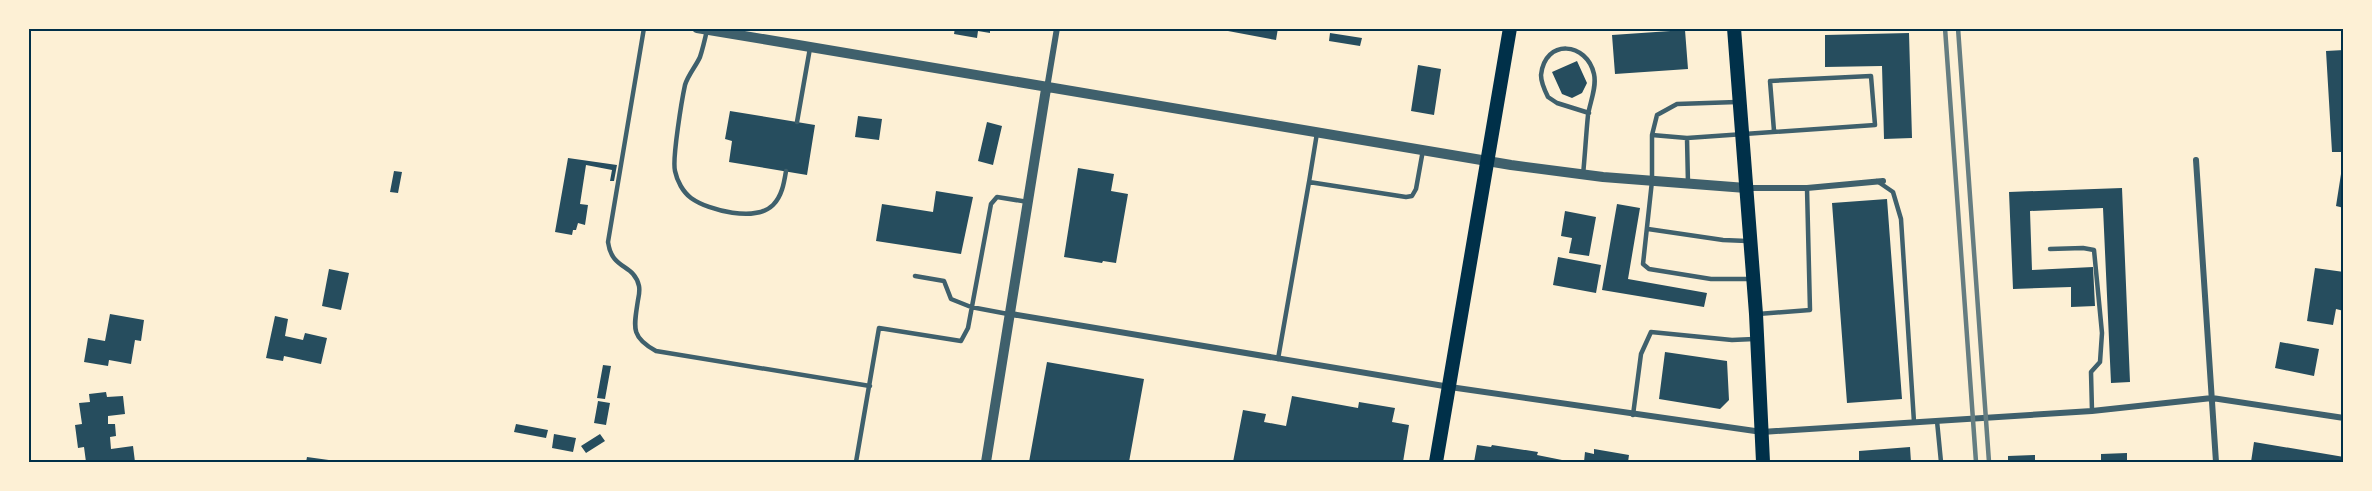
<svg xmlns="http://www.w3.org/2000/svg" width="2372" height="491" font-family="Overpass,sans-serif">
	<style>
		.building { fill: #264d5e }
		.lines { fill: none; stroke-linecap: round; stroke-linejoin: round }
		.service { stroke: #3f606c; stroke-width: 4.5 }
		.minor { stroke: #3f606c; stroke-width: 6 }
		.tertiary { stroke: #3f606c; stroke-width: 10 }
		.primary { stroke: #003049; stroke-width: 14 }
		.rail { stroke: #657d81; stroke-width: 4.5 }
		.neatline { fill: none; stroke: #003049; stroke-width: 2 }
	</style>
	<rect width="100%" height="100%" fill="#fdf0d5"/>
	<!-- building -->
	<path class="building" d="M 955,28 L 990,28 L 990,33 L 978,31 L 977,38 L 954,34 Z
		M 1212,28 L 1278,28 L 1276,40 Z
		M 1685,30 L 1688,69 L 1615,74 L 1612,35 Z
		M 1330,33 L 1362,38 L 1360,46 L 1329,41 Z
		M 1909,33 L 1912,138 L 1884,139 L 1882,66 L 1825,67 L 1825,35 Z
		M 2344,50 L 2344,152 L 2332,152 L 2326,51 Z
		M 1577,61 L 1587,83 L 1582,93 L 1572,98 L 1562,94 L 1552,72 Z
		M 1418,65 L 1441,69 L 1434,115 L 1411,111 Z
		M 730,111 L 815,125 L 807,175 L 729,162 L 732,141 L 725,139 Z
		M 858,116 L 882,119 L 879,140 L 855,137 Z
		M 987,122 L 1002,126 L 993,165 L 978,161 Z
		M 568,158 L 617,165 L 614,181 L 610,181 L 612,170 L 586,165 L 580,204 L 588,205 L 585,225 L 578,223 L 576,230 L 573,230 L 572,235 L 555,232 Z
		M 1078,168 L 1114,174 L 1111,191 L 1128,194 L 1116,263 L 1103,261 L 1102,263 L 1064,257 Z
		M 394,171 L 402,172 L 398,193 L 390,192 Z
		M 2341,174 L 2344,174 L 2344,208 L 2336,206 Z
		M 2122,188 L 2130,382 L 2111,383 L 2103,208 L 2030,211 L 2032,270 L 2093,267 L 2095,306 L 2071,307 L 2071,287 L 2013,289 L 2009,192 Z
		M 936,191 L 973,197 L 961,254 L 876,241 L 882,204 L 933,212 Z
		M 1887,199 L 1902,399 L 1847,403 L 1832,203 Z
		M 1617,204 L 1640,208 L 1628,279 L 1707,293 L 1704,307 L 1602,290 Z
		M 1565,211 L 1596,217 L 1589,256 L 1569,253 L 1572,238 L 1561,236 Z
		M 1558,257 L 1601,265 L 1596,293 L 1553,285 Z
		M 2315,268 L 2344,272 L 2344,311 L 2336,309 L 2333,325 L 2307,321 Z
		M 329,269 L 349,273 L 341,310 L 322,306 Z
		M 110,314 L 144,320 L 141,341 L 135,340 L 131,364 L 109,360 L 108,366 L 84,362 L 88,338 L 105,341 Z
		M 275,316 L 288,319 L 285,336 L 303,340 L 305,333 L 327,338 L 321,364 L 284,356 L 283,361 L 266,358 Z
		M 2280,342 L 2319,349 L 2314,376 L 2275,368 Z
		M 1665,352 L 1727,361 L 1729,400 L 1720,409 L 1659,399 Z
		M 1047,362 L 1144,379 L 1129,462 L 1029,462 Z
		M 603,365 L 611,366 L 605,399 L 597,398 Z
		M 106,392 L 107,397 L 123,396 L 125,414 L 108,416 L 108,424 L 115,424 L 116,436 L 110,437 L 111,449 L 133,446 L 135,462 L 86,462 L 84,447 L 78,448 L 75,425 L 82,424 L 79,403 L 90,402 L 89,394 Z
		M 1292,396 L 1358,408 L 1359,402 L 1395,408 L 1392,422 L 1409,425 L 1403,462 L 1233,462 L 1243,410 L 1266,414 L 1264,422 L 1286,426 Z
		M 598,401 L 610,403 L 606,425 L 594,423 Z
		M 516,424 L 548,430 L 546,438 L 514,432 Z
		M 554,434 L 576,438 L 573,452 L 552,448 Z
		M 600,434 L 605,441 L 586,453 L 581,446 Z
		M 2254,442 L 2344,457 L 2344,462 L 2251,462 Z
		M 1477,445 L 1491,447 L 1492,445 L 1538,452 L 1537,455 L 1572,462 L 1474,462 Z
		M 1910,447 L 1911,462 L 1859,462 L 1859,451 Z
		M 1594,449 L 1629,455 L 1628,462 L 1584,462 L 1585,452 L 1594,454 Z
		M 2127,453 L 2127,462 L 2101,462 L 2101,454 Z
		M 2035,455 L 2035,462 L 2008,462 L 2008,456 Z
		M 307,457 L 336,461 L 336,462 L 306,462 Z"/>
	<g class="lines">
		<!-- service -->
		<path class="service" d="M 644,28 L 608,242 C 612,271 634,263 639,286 C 640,291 639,295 638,300 C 634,327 630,337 656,351 L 870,386
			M 1742,28 L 1758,28
			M 707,30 C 705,39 703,48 700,57 C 696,66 688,75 685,85 C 682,99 672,159 675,171 C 677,181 683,192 691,198 C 709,211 756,222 773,205 C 782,196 784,183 786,171
			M 1737,102 L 1677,104 L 1657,115 L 1652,135 L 1652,181 L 1643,264 L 1649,269 L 1711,279 L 1750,279
			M 797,122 L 810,48
			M 1317,133 L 1309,182 L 1406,197 L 1412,196 L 1416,189 L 1423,150
			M 1652,135 L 1687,138 L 1688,184
			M 1687,138 L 1875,125 L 1871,76 L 1770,81 L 1774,131
			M 1583,175 C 1585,155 1586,135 1588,115 C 1590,102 1597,87 1594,74 C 1587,42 1545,38 1541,75 C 1541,82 1545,91 1548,97 L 1557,103 L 1589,113
			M 1877,181 L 1893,192 L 1901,219 L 1914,422
			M 1648,229 L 1723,240 L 1747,241
			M 2050,249 L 2083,248 L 2094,250 L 2102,333 L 2100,362 L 2091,372 L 2092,411
			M 915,276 L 944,281 L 951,299 L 971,307 L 1008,314
			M 1758,314 L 1810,310 L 1807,188
			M 1278,359 L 1309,182
			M 1633,415 L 1641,354 L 1651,332 L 1732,340 L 1754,339
			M 1937,421 L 1941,462
			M 856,462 L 879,328 L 961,341 L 968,328 L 991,204 L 997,197 L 1028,202"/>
		<!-- minor -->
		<path class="minor" d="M 1047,88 L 1057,28
			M 2196,160 L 2216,462
			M 1747,188 L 1807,188 L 1883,181
			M 1011,314 L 1450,387 L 1762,432 L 2092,411 L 2212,398 L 2344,418"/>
		<!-- tertiary -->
		<path class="tertiary" d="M 697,28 L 1511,165 L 1603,177 L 1746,188
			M 986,462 L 1046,89"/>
		<!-- primary -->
		<path class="primary" d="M 1734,28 L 1756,314 L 1763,462
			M 1436,462 L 1510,28"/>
		<!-- rail -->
		<path class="rail" d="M 1945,28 L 1976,462
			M 1958,28 L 1989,462"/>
	</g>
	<!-- border -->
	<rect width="2372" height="491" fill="none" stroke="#fdf0d5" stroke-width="60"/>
	<rect x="30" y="30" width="2312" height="431" class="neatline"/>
</svg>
